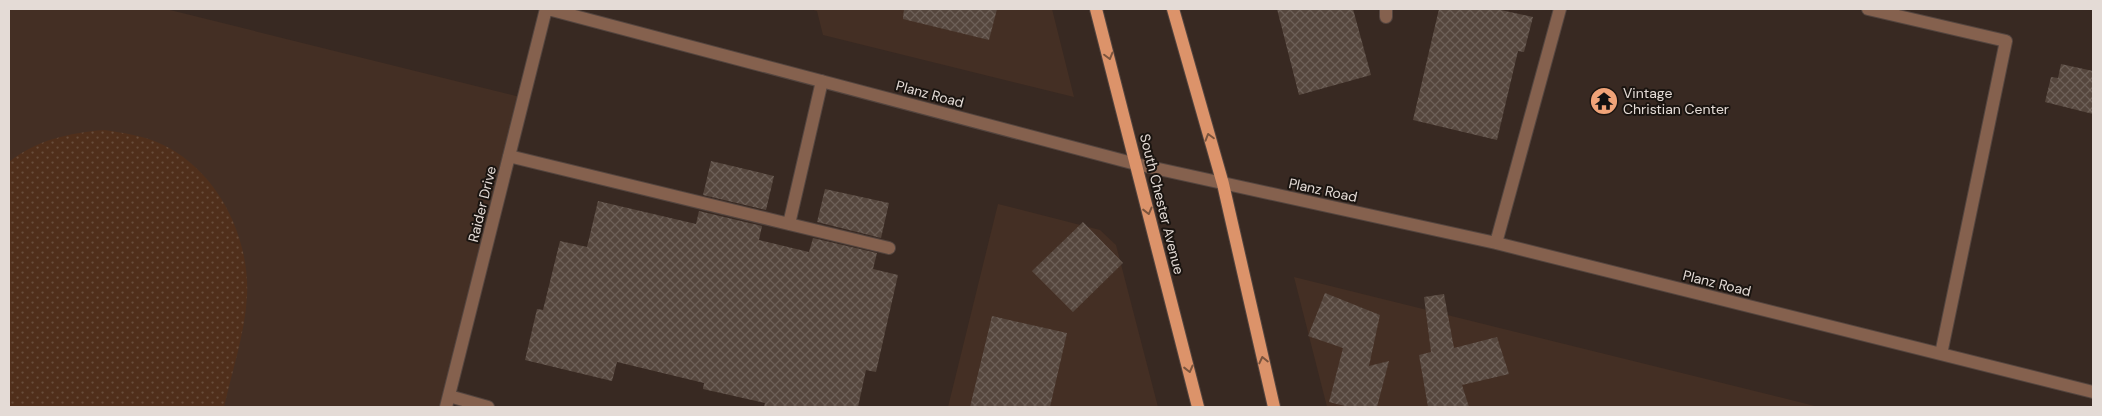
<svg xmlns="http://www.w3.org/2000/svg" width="2102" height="416" font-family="'DM Sans',sans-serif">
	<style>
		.built { fill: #442f24 }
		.park { fill: url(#park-dots) }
		.building { fill: url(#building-cross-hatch) }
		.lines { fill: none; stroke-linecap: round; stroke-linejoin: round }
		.minor-casing { stroke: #54453f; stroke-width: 14 }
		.major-casing { stroke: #54453f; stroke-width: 14 }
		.minor { stroke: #85614e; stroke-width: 12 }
		.major { stroke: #dc936a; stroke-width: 12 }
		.oneway { stroke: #7b543d }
		.labels { text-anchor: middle; stroke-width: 4; stroke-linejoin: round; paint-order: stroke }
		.poi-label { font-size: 14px; fill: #e4dbd6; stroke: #1a1410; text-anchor: start }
		.street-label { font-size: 14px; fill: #e4dbd6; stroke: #1a1410 }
	</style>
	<defs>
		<pattern id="park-dots" width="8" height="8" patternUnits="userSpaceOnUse" patternTransform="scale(1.25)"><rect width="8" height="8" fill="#502f1b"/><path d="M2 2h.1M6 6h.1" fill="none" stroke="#694d3b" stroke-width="1.8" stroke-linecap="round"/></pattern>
		<pattern id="building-cross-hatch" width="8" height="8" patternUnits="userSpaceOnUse" patternTransform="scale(1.25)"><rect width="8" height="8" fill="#55463d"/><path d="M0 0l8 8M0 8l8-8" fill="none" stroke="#6d6058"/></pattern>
	</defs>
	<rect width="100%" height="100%" fill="#382922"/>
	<!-- built -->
	<path class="built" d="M 9,9 L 166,9 L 524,98 L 446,407 L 9,407 Z
		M 810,9 L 1052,9 L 1074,97 L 823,35 L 817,11 Z
		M 998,204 L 1100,230 L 1116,245 L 1158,407 L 948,407 Z
		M 1294,277 L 1819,407 L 1327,407 Z"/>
	<!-- park -->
	<path class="park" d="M 104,130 C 123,133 141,135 159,143 C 216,168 250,235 247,296 C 245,333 232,371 224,407 L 9,407 L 9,162 C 36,140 69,133 104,130 Z"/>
	<!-- building -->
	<path class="building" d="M 904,9 L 997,9 L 989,40 L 903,19 Z
		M 1277,9 L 1353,9 L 1371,75 L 1299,95 Z
		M 1439,9 L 1496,9 L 1533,17 L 1524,52 L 1518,51 L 1497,140 L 1413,120 Z
		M 2061,64 L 2093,71 L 2093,114 L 2045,102 L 2051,77 L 2058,78 Z
		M 711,161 L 774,176 L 766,210 L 703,195 Z
		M 825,189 L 889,203 L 881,238 L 817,222 Z
		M 598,201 L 696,224 L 699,211 L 762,226 L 759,240 L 809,252 L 813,238 L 877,253 L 873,269 L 898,275 L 876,372 L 866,370 L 858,407 L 764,407 L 765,403 L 703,389 L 704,383 L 617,362 L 612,381 L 525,360 L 537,309 L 543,310 L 560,241 L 587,247 Z
		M 1083,222 L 1123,263 L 1073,312 L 1032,271 Z
		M 1325,293 L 1380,315 L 1369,366 L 1389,361 L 1377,407 L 1349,407 L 1329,402 L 1343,348 L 1308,336 Z
		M 1444,294 L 1454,348 L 1497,337 L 1509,374 L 1462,385 L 1469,407 L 1428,407 L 1419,355 L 1431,352 L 1424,297 Z
		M 992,316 L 1067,333 L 1050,407 L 970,407 Z"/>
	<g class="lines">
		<defs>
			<path id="minor" d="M 548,9 L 1136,164 L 1496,243 L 2093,392
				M 1868,9 L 2006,41 L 1941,354
				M 1386,17 L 1386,9
				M 822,81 L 789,224 L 889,248
				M 509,156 L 789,224
				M 1496,243 L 1560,9
				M 449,396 L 488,407
				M 446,407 L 546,9"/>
			<path id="major" d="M 1096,9 L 1198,407
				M 1173,9 L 1223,184 L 1274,407"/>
		</defs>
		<!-- minor casing -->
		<use href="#minor" class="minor-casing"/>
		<!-- major casing -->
		<use href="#major" class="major-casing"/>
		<!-- minor -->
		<use href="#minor" class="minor"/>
		<!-- major -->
		<use href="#major" class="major"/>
	</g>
	<!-- one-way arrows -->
	<defs><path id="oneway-chevron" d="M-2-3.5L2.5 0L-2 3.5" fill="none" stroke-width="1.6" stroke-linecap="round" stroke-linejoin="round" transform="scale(1.25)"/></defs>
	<g class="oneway">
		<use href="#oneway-chevron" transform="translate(1109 56) rotate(75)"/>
		<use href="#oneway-chevron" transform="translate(1209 137) rotate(-106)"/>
		<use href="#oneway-chevron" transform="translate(1148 211) rotate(76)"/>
		<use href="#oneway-chevron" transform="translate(1263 360) rotate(-103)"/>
		<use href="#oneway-chevron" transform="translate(1189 369) rotate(76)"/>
	</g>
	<!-- icons -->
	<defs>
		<symbol id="temple-disc" viewBox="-11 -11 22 22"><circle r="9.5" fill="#f0a378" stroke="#1a1410"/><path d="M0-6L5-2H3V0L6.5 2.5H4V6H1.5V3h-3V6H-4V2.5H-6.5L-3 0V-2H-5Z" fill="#111"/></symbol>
	</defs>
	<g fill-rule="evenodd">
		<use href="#temple-disc" x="1588" y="85" width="32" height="32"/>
	</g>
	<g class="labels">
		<!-- poi labels -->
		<g class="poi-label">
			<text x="1623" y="98">Vintage<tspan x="1623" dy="16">Christian Center</tspan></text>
		</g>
		<!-- street labels -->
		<g class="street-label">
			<text transform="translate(930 94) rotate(15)" y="5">Planz Road</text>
			<text transform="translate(1323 190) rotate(12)" y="5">Planz Road</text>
			<text transform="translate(482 204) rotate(-76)" y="5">Raider Drive</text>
			<text transform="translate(1162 204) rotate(76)" y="5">South Chester Avenue</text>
			<text transform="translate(1717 283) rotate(14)" y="5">Planz Road</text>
		</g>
	</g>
	<!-- border -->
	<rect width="2102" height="416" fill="none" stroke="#e4dbd6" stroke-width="20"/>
</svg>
